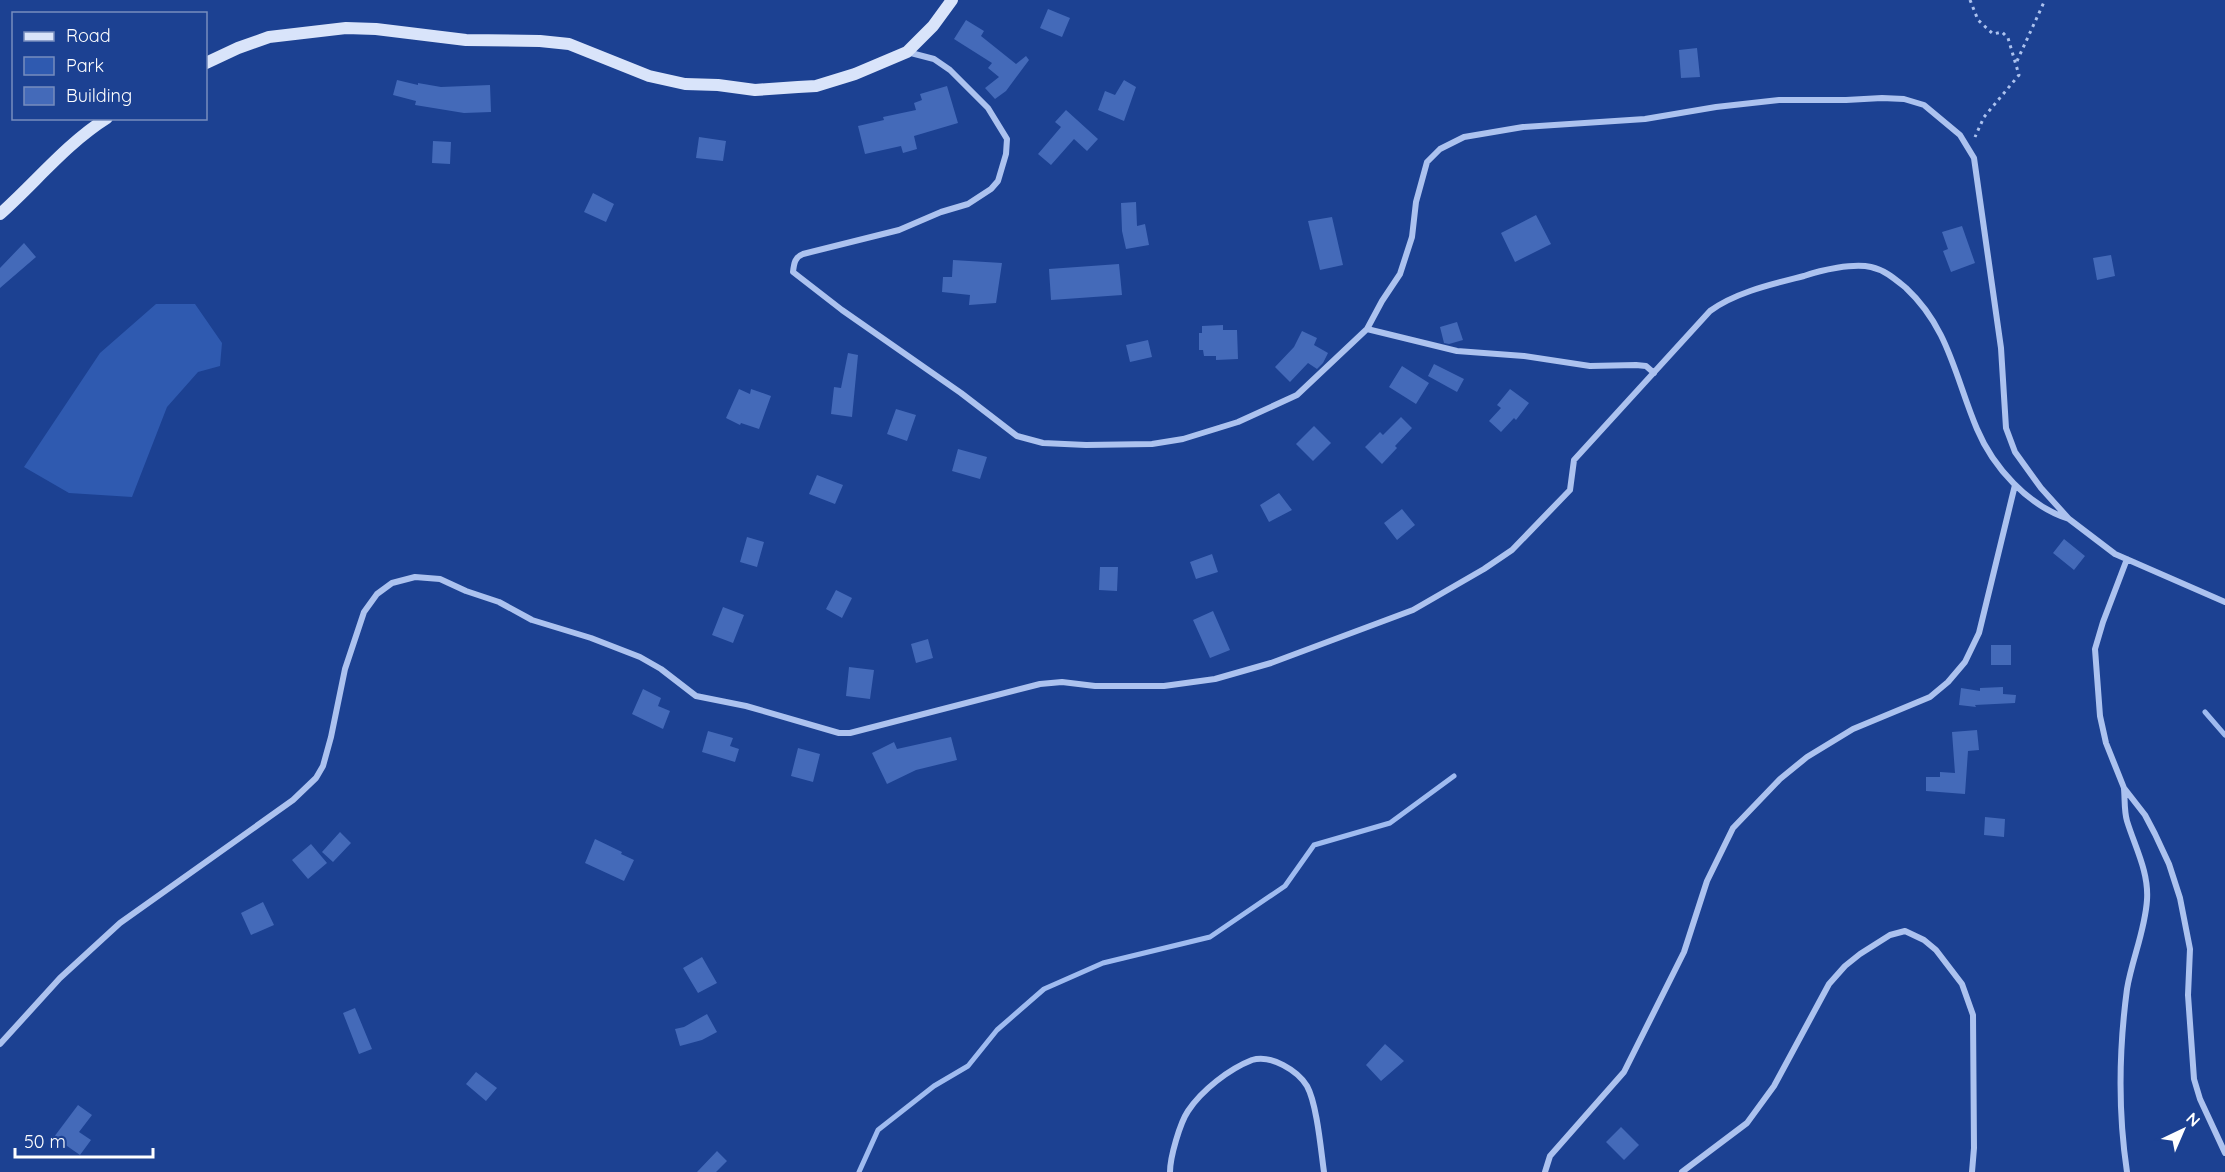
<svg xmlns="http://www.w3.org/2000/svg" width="2225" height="1172" font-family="Quicksand,sans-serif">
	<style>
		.green { fill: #2f5ab0 }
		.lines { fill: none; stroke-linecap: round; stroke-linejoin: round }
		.stream { stroke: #9fbbf0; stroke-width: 5 }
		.building { fill: #446ab9 }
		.path { stroke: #acc2ef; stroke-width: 3; stroke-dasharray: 3 4.5; stroke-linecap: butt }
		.street { stroke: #acc2ef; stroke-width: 6 }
		.secondary { stroke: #d9e4fa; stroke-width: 12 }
	</style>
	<rect width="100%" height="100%" fill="#1c4192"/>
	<!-- green -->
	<path class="green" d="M 156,304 L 195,304 L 222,343 L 220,366 L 198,372 L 167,407 L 132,497 L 69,493 L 24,467 L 100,353 Z"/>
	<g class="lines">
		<!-- stream -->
		<path class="stream" d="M 2205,712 L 2225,735
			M 859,1172 L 878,1130 L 934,1086 L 968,1066 L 997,1030 L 1044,989 L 1103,963 L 1210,937 L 1285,886 L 1314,845 L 1390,823 L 1454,776"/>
	</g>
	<!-- building -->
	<path class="building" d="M 1048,9 L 1070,18 L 1062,37 L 1040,28 Z
		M 966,20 L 984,31 L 981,36 L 1016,64 L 1026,56 L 1029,60 L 1006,91 L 995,99 L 985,88 L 999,77 L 988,68 L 992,63 L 954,39 Z
		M 1697,48 L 1700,77 L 1681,78 L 1679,50 Z
		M 397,80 L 418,85 L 418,83 L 441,87 L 490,85 L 491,112 L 464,113 L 415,105 L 416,101 L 393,95 Z
		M 1124,80 L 1136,87 L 1124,121 L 1098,110 L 1105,91 L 1115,95 Z
		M 947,86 L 958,123 L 914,136 L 917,149 L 903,153 L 901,146 L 865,154 L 858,126 L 884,120 L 883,117 L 916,110 L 914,103 L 922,100 L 920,94 Z
		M 1066,110 L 1098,139 L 1087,151 L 1074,139 L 1051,165 L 1038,154 L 1061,127 L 1055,122 Z
		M 699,137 L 726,141 L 723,161 L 696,158 Z
		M 433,141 L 451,142 L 450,164 L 432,163 Z
		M 593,193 L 614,204 L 606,222 L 584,212 Z
		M 1136,202 L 1137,226 L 1145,224 L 1149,245 L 1126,249 L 1122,231 L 1121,203 Z
		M 1536,215 L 1551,244 L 1515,262 L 1501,233 Z
		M 1332,217 L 1343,265 L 1320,270 L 1308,221 Z
		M 1962,226 L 1975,263 L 1951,272 L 1943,251 L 1948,249 L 1942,232 Z
		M 24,243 L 36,257 L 0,288 L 0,268 Z
		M 2111,255 L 2115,276 L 2097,280 L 2093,258 Z
		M 953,260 L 1002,263 L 996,303 L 969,305 L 970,295 L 942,292 L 943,277 L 952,277 Z
		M 1119,264 L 1122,295 L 1051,300 L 1049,269 Z
		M 1457,322 L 1463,340 L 1449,344 L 1444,343 L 1440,327 Z
		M 1223,325 L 1223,330 L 1237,330 L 1238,359 L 1216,360 L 1216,356 L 1204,356 L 1203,350 L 1199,350 L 1199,333 L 1202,333 L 1202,326 Z
		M 1302,331 L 1317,338 L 1314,345 L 1328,353 L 1323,363 L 1317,369 L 1308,363 L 1290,382 L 1275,367 L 1294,347 Z
		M 1148,340 L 1152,357 L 1130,362 L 1126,345 Z
		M 848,353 L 858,355 L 852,417 L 831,414 L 834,387 L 841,388 Z
		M 1434,364 L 1464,379 L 1457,392 L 1428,376 Z
		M 1402,366 L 1429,383 L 1416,404 L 1389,387 Z
		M 739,389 L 750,394 L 751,389 L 771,396 L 759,429 L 741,423 L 740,425 L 726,418 Z
		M 1510,389 L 1529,403 L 1516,420 L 1514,418 L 1501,432 L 1489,421 L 1501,408 L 1497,405 Z
		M 896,409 L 916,415 L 907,441 L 887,434 Z
		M 1401,417 L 1412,428 L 1395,446 L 1397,448 L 1382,464 L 1365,447 L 1380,432 L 1383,435 Z
		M 1314,426 L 1331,443 L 1313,461 L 1296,444 Z
		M 958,449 L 987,457 L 980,479 L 952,471 Z
		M 817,475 L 843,485 L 835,504 L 809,494 Z
		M 1279,493 L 1292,510 L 1269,522 L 1260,505 Z
		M 1402,509 L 1415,525 L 1397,540 L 1384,523 Z
		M 747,537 L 764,542 L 757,567 L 740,562 Z
		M 2064,539 L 2085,556 L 2074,570 L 2053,553 Z
		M 1212,554 L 1218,572 L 1196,579 L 1190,562 Z
		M 1100,567 L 1118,567 L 1117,591 L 1099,590 Z
		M 836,590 L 852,598 L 842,618 L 826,609 Z
		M 723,607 L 744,615 L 733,643 L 712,635 Z
		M 1213,611 L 1230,650 L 1210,658 L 1193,620 Z
		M 928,639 L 933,658 L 916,663 L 911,644 Z
		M 1991,645 L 2011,645 L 2011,665 L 1991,665 Z
		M 849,667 L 874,670 L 870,699 L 846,696 Z
		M 2003,687 L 2003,694 L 2016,695 L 2015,703 L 1975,705 L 1976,707 L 1959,705 L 1961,688 L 1980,691 L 1980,688 Z
		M 643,689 L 661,698 L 658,706 L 670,711 L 663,729 L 632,714 Z
		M 1977,730 L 1979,750 L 1968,751 L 1965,794 L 1926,791 L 1926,777 L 1940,777 L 1940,772 L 1955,773 L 1952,732 Z
		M 708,731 L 733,738 L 730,746 L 739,749 L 735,762 L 702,752 Z
		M 951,737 L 957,760 L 916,770 L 887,784 L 872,753 L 894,742 L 897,749 Z
		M 798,748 L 820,754 L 813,782 L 791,776 Z
		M 1985,817 L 2005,819 L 2004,837 L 1984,835 Z
		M 340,832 L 351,843 L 333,862 L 322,852 Z
		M 595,839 L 622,852 L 621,854 L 634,860 L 624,881 L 585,863 Z
		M 311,844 L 327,863 L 308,879 L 292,860 Z
		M 263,902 L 274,925 L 251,935 L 241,913 Z
		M 702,957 L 717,983 L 698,993 L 683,968 Z
		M 355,1008 L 372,1049 L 359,1054 L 343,1013 Z
		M 707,1014 L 717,1032 L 702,1040 L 680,1046 L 675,1029 L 684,1027 Z
		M 1385,1044 L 1404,1061 L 1381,1081 L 1366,1065 Z
		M 476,1072 L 497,1088 L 486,1101 L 466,1084 Z
		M 78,1105 L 92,1115 L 79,1132 L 91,1140 L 80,1155 L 54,1137 Z
		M 1621,1127 L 1639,1145 L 1624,1160 L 1606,1142 Z
		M 717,1151 L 727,1161 L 716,1172 L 697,1172 Z"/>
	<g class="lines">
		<!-- path -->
		<path class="path" d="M 1970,0 L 1978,20 L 1993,34 L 2002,32 L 2008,38 L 2019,75 L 1984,117 L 1975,137
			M 2017,61 L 2045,0"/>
		<!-- street -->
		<path class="street" d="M 907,52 L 934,59 L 950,70 L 988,108 L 1007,139 L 1006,154 L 998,181 L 991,189 L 968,204 L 941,212 L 899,230 L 803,254 C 795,257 794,263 793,272 L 842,310 L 961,393 L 1017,436 L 1043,443 L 1086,445 L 1152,444 L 1183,439 L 1238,422 L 1297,395 L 1367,329 L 1382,301 L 1400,274 L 1412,237 L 1416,202 L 1427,162 L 1440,149 L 1464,137 L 1523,127 L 1645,119 L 1716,107 L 1779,100 L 1846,100 L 1882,98 L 1904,99 L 1924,105 L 1960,135 L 1974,158 L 2001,348 L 2006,428 L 2015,452 L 2041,488 L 2069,519 L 2115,554 L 2225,602
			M 1367,329 L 1457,351 L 1524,356 L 1590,366 L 1636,365 L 1646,366 L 1654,373
			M 2127,559 L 2103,622 L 2095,649 L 2100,716 L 2106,743 L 2124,788 L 2145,815 L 2155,834 L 2169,864 L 2180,898 L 2190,949 L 2188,995 L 2194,1079 L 2200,1099 L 2225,1153
			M 2124,789 C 2125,799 2124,811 2127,821 C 2135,847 2149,872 2147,900 C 2145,931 2132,959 2127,989 C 2119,1049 2118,1112 2127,1172
			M 0,1044 L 60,978 L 120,923 L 293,800 L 316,778 L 323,766 L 331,737 L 345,669 L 364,612 L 377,594 L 392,583 L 415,577 L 440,579 L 466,591 L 499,602 L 532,620 L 591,638 L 640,657 L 661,669 L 696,696 L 746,706 L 839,733 L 850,733 L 1040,684 L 1062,682 L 1095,686 L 1164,686 L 1215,679 L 1271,663 L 1413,610 L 1484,569 L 1512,550 L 1570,490 L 1574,460 L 1710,311 C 1736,292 1773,284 1804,276 C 1821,270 1853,263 1871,267 C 1885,270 1895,279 1906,288 C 1949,328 1955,377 1977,429 C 1993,467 2028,506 2069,519
			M 1170,1172 C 1170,1157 1180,1123 1188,1111 C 1202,1090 1229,1069 1252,1060 C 1271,1054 1298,1071 1307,1086 C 1317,1104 1321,1151 1324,1172
			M 1545,1172 L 1550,1156 L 1624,1072 L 1684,952 L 1707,881 L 1733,828 L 1780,779 L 1807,757 L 1853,729 L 1930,697 L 1948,682 L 1965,662 L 1979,633 L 2015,485
			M 1682,1172 L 1747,1123 L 1774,1086 L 1829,984 L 1845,966 L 1860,954 L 1890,935 L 1905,931 L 1924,940 L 1936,950 L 1962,984 L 1973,1015 L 1974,1148 L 1972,1172"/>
		<!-- secondary -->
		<path class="secondary" d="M 206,63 L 238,48 L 269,37 L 346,28 L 376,29 L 466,40 L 540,41 L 569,44 L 649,76 L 685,84 L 718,85 L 755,90 L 798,87 L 816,86 L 855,74 L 907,52 L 933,26 L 952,0
			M 0,214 C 35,183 67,143 107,118"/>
	</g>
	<!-- legend -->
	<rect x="12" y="12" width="195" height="108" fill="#1c4192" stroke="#778dbe" stroke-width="1.5"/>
	<rect x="24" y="32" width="30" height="9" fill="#d9e4fa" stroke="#778dbe" stroke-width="1.5"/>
	<text x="66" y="42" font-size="18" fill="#ffffff">Road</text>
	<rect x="24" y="57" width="30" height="18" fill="#2f5ab0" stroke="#778dbe" stroke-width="1.5"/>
	<text x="66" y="72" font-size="18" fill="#ffffff">Park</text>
	<rect x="24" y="87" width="30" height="18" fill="#446ab9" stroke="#778dbe" stroke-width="1.5"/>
	<text x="66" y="102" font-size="18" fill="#ffffff">Building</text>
	<!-- north arrow -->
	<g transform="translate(2183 1130) rotate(44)" stroke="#1c4192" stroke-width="4.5" paint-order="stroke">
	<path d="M0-4.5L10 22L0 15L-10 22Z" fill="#ffffff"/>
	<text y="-9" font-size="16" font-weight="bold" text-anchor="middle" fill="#ffffff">N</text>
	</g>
	<!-- scale -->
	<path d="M15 1148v9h138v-9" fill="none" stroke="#ffffff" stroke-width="3"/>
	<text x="24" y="1148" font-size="18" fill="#ffffff" stroke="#1c4192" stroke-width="4.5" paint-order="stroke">50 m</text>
</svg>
